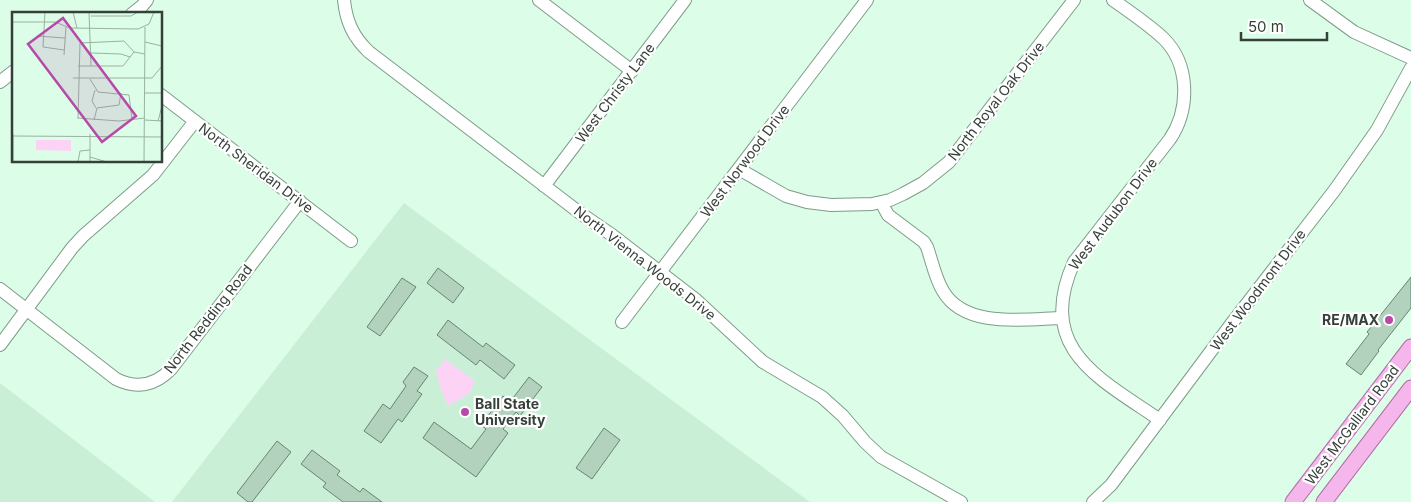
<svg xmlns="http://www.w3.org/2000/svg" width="1411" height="502" font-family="Inter,sans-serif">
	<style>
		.built { fill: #c9f0d6 }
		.green { fill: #fdd3f5 }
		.building { fill: #b2d2bd; stroke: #678572 }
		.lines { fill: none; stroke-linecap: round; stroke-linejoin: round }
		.minor-casing { stroke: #7e9c89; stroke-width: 14 }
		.major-casing { stroke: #ad6ea3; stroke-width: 17 }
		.minor { stroke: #fff; stroke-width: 12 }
		.major { stroke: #f5b7eb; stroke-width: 15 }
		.poi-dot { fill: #b74aa8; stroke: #fff; stroke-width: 2 }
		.labels { text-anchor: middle; stroke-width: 4.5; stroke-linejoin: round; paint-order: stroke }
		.street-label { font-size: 14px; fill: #344138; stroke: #fff }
		.poi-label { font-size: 14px; font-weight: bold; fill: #344138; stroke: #fff; text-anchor: end }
		.inset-road { fill: none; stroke: #99b2a1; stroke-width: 1 }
		.view { fill: #b74aa8; fill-opacity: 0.15; stroke: #b74aa8; stroke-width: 2.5 }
		.inset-edge { fill: none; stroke: #344138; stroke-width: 2.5 }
	</style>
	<rect width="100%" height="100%" fill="#dcfde7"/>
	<!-- built -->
	<path class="built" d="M 404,203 L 810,502 L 172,502 Z
		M 0,383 L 155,502 L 0,502 Z"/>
	<!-- green -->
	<path class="green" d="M 445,359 L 475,381 L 470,393 L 448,406 L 441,389 L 436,371 Z"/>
	<!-- building -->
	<path class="building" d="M 438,268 L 464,288 L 453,303 L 427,283 Z
		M 1411,277 L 1411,308 L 1378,350 L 1379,351 L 1361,375 L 1346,364 L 1369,334 L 1367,332 Z
		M 402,278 L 416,287 L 380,336 L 367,327 Z
		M 448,320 L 483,347 L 486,343 L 515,365 L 504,379 L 480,360 L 476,365 L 437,335 Z
		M 414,367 L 428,376 L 417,391 L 422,394 L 402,422 L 398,419 L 381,443 L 364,431 L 383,404 L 390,409 L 406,386 L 403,382 Z
		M 529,377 L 542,387 L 520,416 L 516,412 L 503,429 L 508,433 L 476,477 L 423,438 L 434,422 L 471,449 L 486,429 L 481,425 L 503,396 L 510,402 Z
		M 604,428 L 620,440 L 592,479 L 576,468 Z
		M 277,441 L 291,452 L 252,502 L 248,502 L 237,493 Z
		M 312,450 L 340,471 L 337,475 L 360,492 L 363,488 L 382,502 L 343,502 L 323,487 L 326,483 L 301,464 Z"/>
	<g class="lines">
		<defs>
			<path id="minor" d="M 344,0 C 346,21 353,37 369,52 L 580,213 L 612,235 L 695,299 L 763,362 L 822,397 L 843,416 L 865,442 L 881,457 L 961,502
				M 539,0 L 632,71
				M 1113,0 C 1130,12 1148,24 1163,38 C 1190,64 1190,109 1170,139 L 1074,262 C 1035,349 1099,378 1160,420
				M 1310,0 L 1354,32 L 1411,58
				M 132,14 L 142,6 L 147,0
				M 0,82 L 14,71
				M 161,95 L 351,241
				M 739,169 L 786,196 L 807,202 L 831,205 L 872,204 L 890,200 L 903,194 L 923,183 L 949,162 L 1074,0
				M 544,186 L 685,0
				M 881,202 L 888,215 L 924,242 L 927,247 C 932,261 935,278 943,291 C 965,329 1025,319 1062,318
				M 0,289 L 116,379 C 136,389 155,386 171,369 L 300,201
				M 622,322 L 867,0
				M 0,345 L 72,248 L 83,236 L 153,175 L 195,121
				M 1093,502 L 1111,485 L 1232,323 L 1334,191 L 1377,130 L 1411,68"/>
			<path id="major" d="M 1293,502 L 1411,347
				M 1324,502 L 1411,388"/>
		</defs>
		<!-- minor casing -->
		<use href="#minor" class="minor-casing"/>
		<!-- major casing -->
		<use href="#major" class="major-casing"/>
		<!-- minor -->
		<use href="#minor" class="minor"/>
		<!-- major -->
		<use href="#major" class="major"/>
	</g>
	<!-- markers -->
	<g class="poi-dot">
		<circle cx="1389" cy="320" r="5"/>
		<circle cx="465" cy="412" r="5"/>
	</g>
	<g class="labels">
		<!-- street labels -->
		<g class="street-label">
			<text transform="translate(615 93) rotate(-53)" y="5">West Christy Lane</text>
			<text transform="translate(996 101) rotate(-52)" y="5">North Royal Oak Drive</text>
			<text transform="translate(745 161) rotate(-53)" y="5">West Norwood Drive</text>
			<text transform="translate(256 168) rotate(37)" y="5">North Sheridan Drive</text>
			<text transform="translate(1113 214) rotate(-53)" y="5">West Audubon Drive</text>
			<text transform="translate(645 263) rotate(38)" y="5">North Vienna Woods Drive</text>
			<text transform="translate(1258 290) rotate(-53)" y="5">West Woodmont Drive</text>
			<text transform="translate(208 319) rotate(-52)" y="5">North Redding Road</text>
			<text transform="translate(1352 425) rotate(-53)" y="5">West McGalliard Road</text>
		</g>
		<!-- poi labels -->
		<g class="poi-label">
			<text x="1379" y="325">RE/MAX</text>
			<text x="475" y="409" text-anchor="start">Ball State<tspan x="475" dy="16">University</tspan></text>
		</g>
	</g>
	<!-- overview -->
	<g transform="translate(12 12)">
		<rect width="150" height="150" fill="#dcfde7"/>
		<path d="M 24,128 L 59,128 L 59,139 L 24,138 Z" fill="#fdd3f5"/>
		<path class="inset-road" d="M 33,0 L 31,35 L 52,38M 61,0 L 65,16M 77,0 L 79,54M 79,4 L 119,4 L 126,0M 1,10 L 43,10 L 58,16 L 126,17 L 137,12 L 142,0M 25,24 L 53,26M 133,30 L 150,34M 79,41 L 109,42 L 118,45M 52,43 L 54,15M 66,54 L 111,54 L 122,40M 61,66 L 140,66 L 150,54M 78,67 L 86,80 L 117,83 L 120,107M 83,78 L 80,89 L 84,96M 133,81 L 150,81M 66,106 L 107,109 L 133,106M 66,107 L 68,31 L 112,29 L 122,40 L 133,42M 82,108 L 85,96 L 107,93 L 109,81M 133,108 L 150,109M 146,109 L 150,94M 1,122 L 1,150M 78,122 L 78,150M 0,124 L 150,125M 78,145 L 95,150M 66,150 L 68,139 L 78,138M 132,150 L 133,15"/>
		<path class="view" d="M 51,6 L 124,104 L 90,130 L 16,32 Z"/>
		<rect width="150" height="150" class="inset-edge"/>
	</g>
	<!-- scale -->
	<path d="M1241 32v8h86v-8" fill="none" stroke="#344138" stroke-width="2.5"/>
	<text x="1248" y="32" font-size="15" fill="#344138" stroke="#ffffff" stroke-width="4" paint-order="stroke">50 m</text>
</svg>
